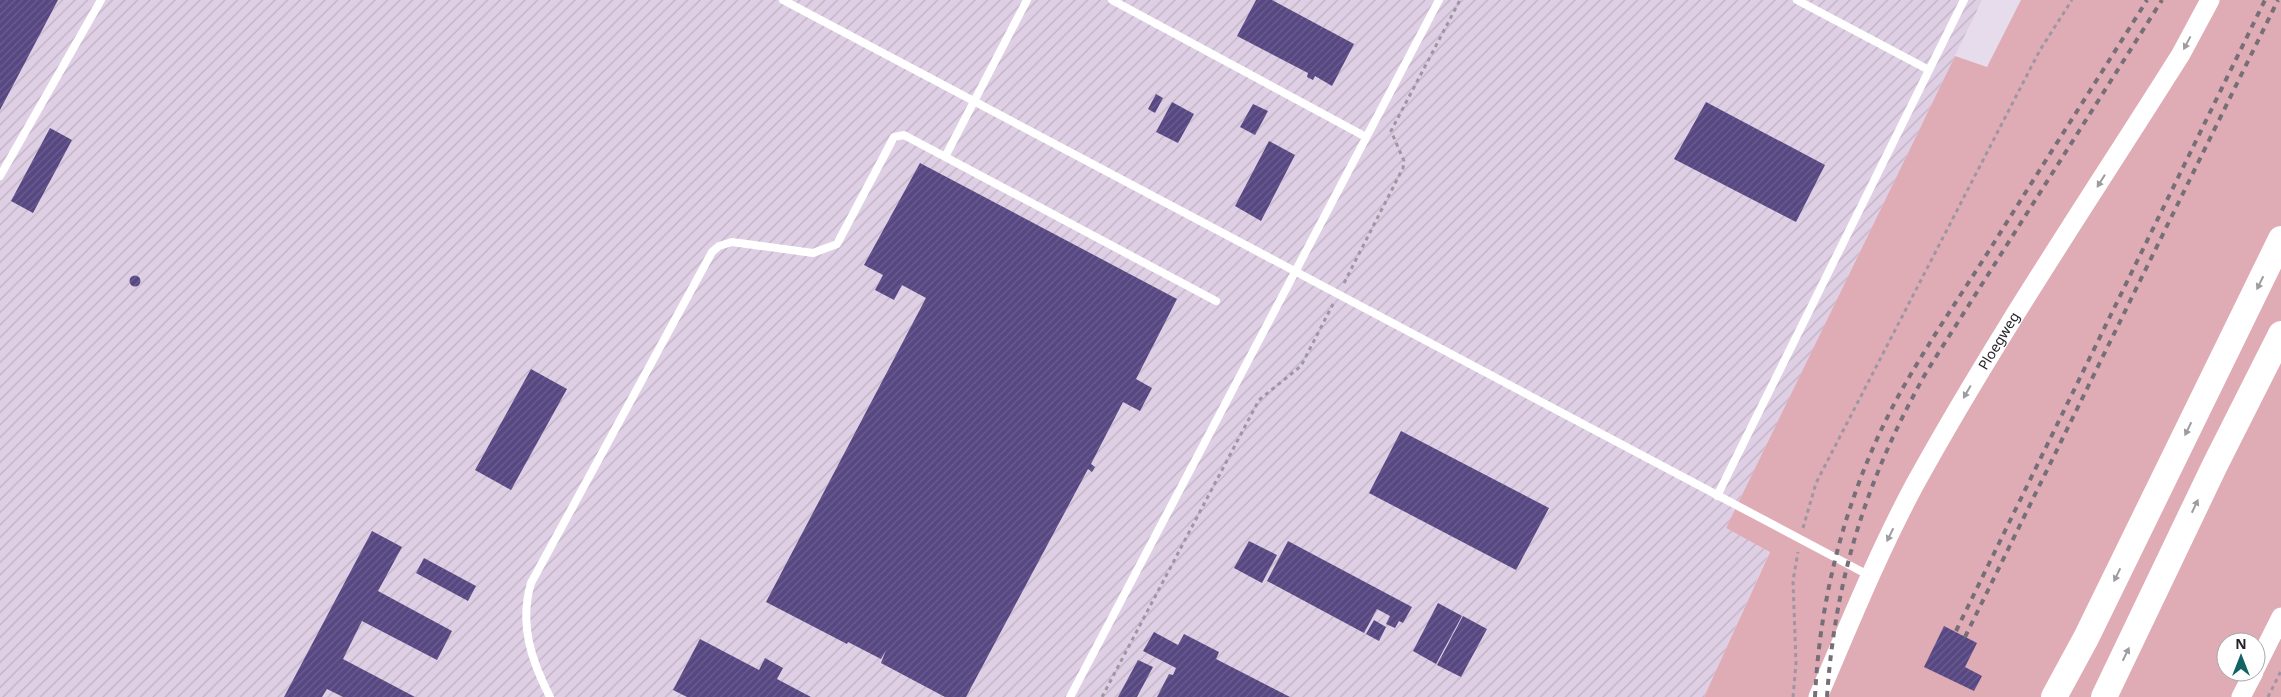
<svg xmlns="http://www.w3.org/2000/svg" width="2281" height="697" font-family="'Noto Sans',sans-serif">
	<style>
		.industrial { fill: url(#industrial-furrows) }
		.green { fill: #dfacb6; fill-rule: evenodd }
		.building { fill: url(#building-hatch) }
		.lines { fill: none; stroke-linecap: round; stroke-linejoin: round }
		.path { stroke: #9e96a1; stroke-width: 3; stroke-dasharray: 4 4; stroke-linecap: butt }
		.service { stroke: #fff; stroke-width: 8 }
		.tertiary { stroke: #fff; stroke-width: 19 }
		.motorway { stroke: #fff; stroke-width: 26 }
		.rail { stroke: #766f78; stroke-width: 4; stroke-dasharray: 6 6; stroke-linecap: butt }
		.oneway { fill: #9d9c9e }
		.labels { text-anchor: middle; stroke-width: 5; stroke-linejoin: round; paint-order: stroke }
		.street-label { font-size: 14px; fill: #262228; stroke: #fff }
	</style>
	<defs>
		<pattern id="industrial-furrows" width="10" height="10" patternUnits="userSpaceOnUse" patternTransform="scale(1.25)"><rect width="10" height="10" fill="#dfcfe4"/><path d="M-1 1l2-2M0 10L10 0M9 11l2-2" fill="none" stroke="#bfb1c4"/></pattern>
		<pattern id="building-hatch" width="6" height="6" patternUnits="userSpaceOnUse" patternTransform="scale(1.25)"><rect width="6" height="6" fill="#574782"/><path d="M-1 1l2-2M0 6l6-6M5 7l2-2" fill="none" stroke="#6c5f8e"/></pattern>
	</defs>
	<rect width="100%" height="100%" fill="#e7dceb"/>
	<!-- industrial -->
	<path class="industrial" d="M 0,0 L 1982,0 L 1726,528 L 1770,551 L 1704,697 L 0,697 Z"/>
	<!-- green -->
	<path class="green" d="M 2021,0 L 2281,0 L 2281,697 L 1704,697 L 1770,552 L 1726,528 L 1955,56 L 1987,67 ZM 2226,642 L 2256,642 L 2256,672 L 2226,672 Z"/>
	<!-- building -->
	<path class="building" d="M 0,0 L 58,0 L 0,110 Z
		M 1256,0 L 1272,0 L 1354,44 L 1332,86 L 1315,76 L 1313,80 L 1307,77 L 1308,73 L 1237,36 Z
		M 1156,94 L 1163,98 L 1155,113 L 1148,109 Z
		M 1172,102 L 1194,114 L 1178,143 L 1156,132 Z
		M 1706,102 L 1825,165 L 1796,222 L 1674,159 Z
		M 1253,104 L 1268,111 L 1255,135 L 1240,127 Z
		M 50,128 L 72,140 L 33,213 L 11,201 Z
		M 1269,141 L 1295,155 L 1261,221 L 1235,206 Z
		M 920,163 L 1177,299 L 1136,379 L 1152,388 L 1140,411 L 1123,402 L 1091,464 L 1095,467 L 1092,472 L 1088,469 L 966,697 L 945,697 L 881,663 L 886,650 L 881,659 L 848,642 L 847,644 L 766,602 L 926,298 L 902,285 L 894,300 L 875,290 L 883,275 L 864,265 Z
		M129.5 281a5.5 5.5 0 1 1 11 0a5.5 5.5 0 1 1-11 0Z
		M 531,369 L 567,389 L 511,490 L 475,470 Z
		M 1401,431 L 1549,508 L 1516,570 L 1369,493 Z
		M 372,531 L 402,547 L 378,591 L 452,631 L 437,660 L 362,621 L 343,659 L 415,697 L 343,697 L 327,689 L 322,697 L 284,697 Z
		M 1249,541 L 1277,555 L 1262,583 L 1234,568 Z
		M 1288,541 L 1412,607 L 1403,623 L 1399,621 L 1395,628 L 1386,624 L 1390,616 L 1377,609 L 1364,633 L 1267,581 Z
		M 424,558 L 476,586 L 468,601 L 416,573 Z
		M 1438,603 L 1462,616 L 1436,664 L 1413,651 Z
		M 1463,616 L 1487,629 L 1461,677 L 1437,665 Z
		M 1374,620 L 1386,627 L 1379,641 L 1366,634 Z
		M 1944,626 L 1977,643 L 1965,667 L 1982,676 L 1974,691 L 1924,667 Z
		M 1154,632 L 1178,645 L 1184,634 L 1219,652 L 1216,659 L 1290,697 L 1157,697 L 1169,674 L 1173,675 L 1176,668 L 1143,651 Z
		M 700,639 L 759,670 L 765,658 L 783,668 L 777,679 L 811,697 L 687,697 L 673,690 Z
		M 1138,660 L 1153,667 L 1137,697 L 1118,697 Z"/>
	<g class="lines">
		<!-- path -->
		<path class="path" d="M 1344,283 L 1403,168 L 1404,161 L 1391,131 L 1460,0
			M 1803,528 L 1816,483 L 2040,50 L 2072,0
			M 1102,697 L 1259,400 L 1301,366 L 1333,304
			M 1793,697 L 1796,663 L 1793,581 L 1798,552
			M 2268,697 L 2281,671"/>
		<!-- service -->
		<path class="service" d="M 783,0 L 1870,576
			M 1112,0 L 1366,137
			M 1797,0 L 1929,70
			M 945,157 L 1027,0
			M 0,176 L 101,0
			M 1717,496 L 1964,0
			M 550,697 C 531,660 519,624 531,583 L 712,252 L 719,246 L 732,242 L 813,253 L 837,244 L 894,137 L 904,135 L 1216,301
			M 1070,697 L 1439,0"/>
		<!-- tertiary -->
		<g class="tertiary">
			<path d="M 2256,667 L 2281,617"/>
			<path id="s1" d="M 1818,697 C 1849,625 1878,553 1915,484 C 1996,337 2091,197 2181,54 L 2210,0"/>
			<path d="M 2241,697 L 2254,672"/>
		</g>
		<!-- motorway -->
		<path class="motorway" d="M 2054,697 L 2086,638 L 2281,239
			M 2104,697 L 2215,465 L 2281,334"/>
		<!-- rail -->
		<path class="rail" d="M 1956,631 L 2265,0
			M 1965,637 L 2278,0
			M 1815,697 C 1820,591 1849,486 1900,393 C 1928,343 1961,295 1992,246 C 2043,164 2096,82 2147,0
			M 1827,697 C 1835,577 1868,475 1927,371 L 2162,0"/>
	</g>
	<!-- one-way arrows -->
	<defs><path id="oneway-solid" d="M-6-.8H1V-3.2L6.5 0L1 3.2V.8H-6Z" transform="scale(1.25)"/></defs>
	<g class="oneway">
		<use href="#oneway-solid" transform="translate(2187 43) rotate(118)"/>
		<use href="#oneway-solid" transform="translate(2101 181) rotate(122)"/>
		<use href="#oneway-solid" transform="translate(2260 283) rotate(116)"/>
		<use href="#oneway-solid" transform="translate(1967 392) rotate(120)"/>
		<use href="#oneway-solid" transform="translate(2188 429) rotate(116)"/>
		<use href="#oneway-solid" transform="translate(2195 506) rotate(-65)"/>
		<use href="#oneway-solid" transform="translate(1890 535) rotate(116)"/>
		<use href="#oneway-solid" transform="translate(2117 575) rotate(116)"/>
		<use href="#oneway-solid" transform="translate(2126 654) rotate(-64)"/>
	</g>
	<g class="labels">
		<!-- street labels -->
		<g class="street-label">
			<text dy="5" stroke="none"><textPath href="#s1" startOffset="400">Ploegweg</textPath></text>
		</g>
	</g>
	<!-- north arrow -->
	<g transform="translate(2241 657)"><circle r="24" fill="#ffffff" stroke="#a8a7a9"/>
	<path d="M0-4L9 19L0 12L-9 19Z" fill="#126266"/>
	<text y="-8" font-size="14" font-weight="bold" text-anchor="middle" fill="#262228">N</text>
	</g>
</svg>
